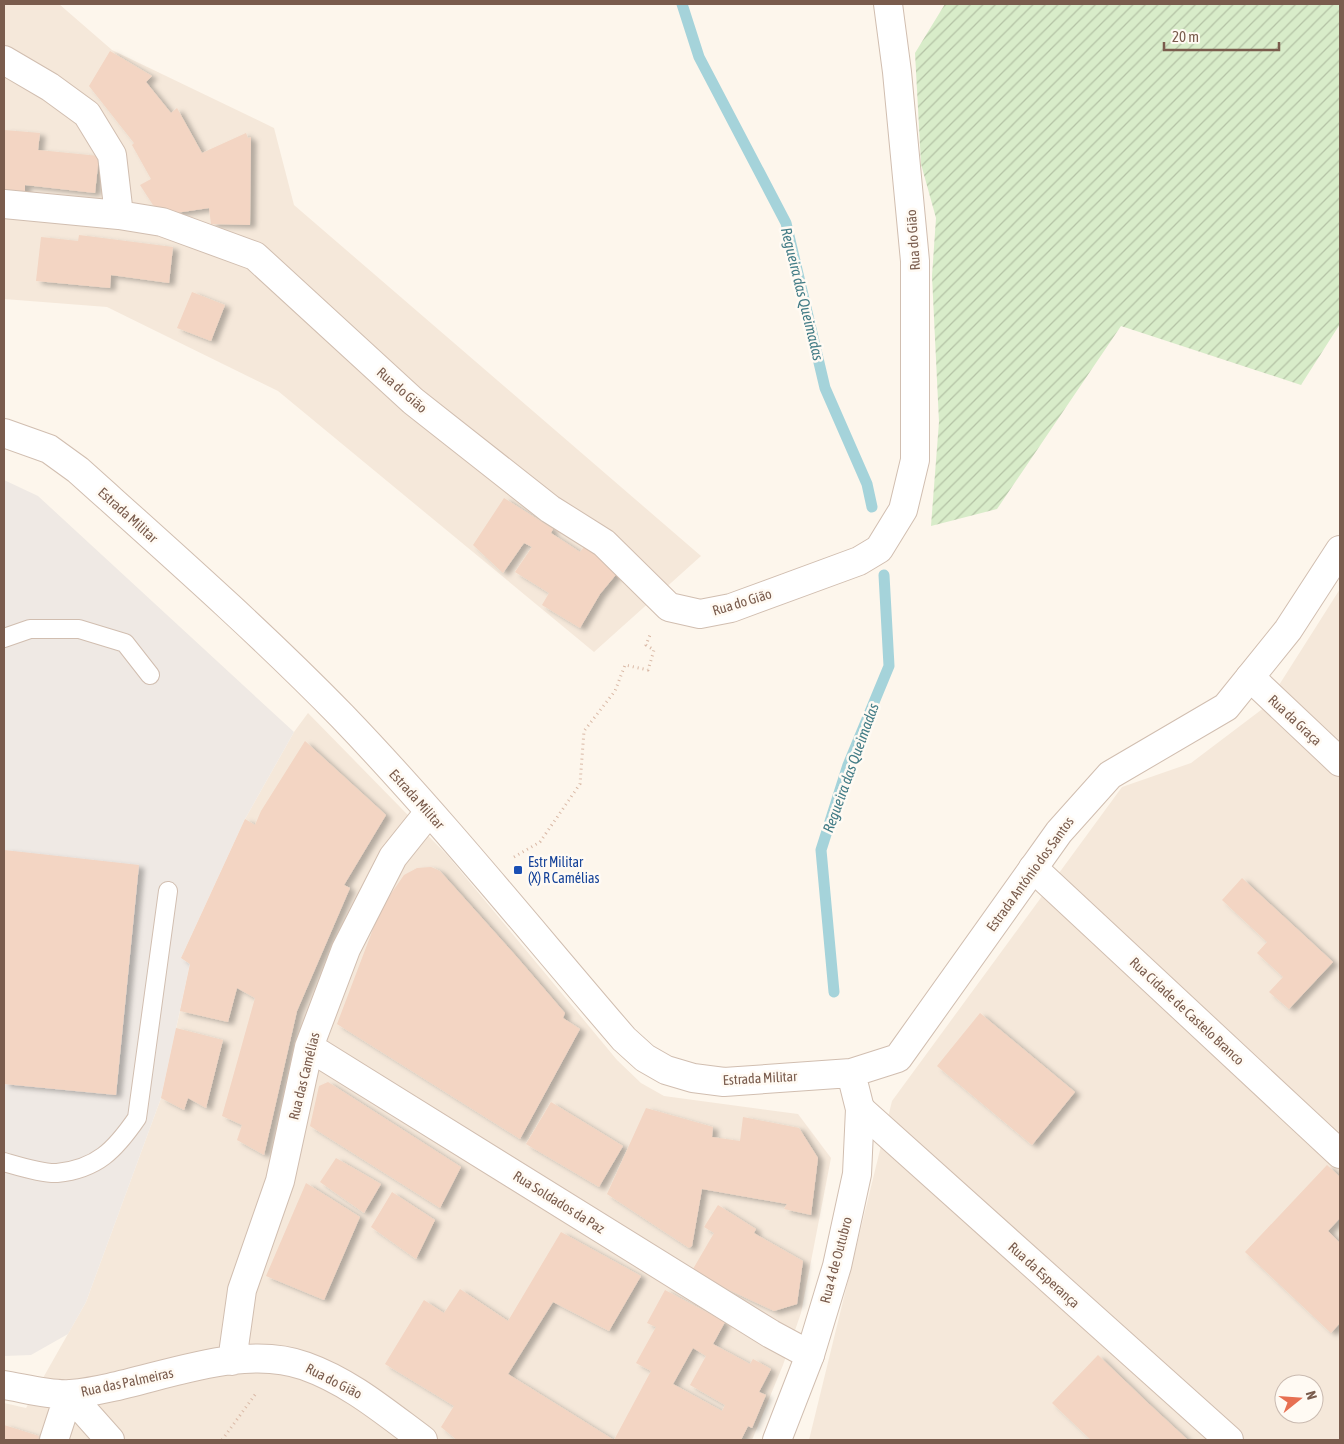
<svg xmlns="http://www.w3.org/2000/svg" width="1344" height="1444" font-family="'Asap Condensed',sans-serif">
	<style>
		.residential { fill: #f5e8da; fill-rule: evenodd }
		.industrial { fill: #efe9e4 }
		.garden { fill: url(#garden-furrows) }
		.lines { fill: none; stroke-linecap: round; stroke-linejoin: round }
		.stream { stroke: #a5d3da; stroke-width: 11 }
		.building { fill: #f3d5c3; fill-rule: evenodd; filter: url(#shadow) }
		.service-casing { stroke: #d1beb0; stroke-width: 20 }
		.minor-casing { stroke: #d1beb0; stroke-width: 30 }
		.tertiary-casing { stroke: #d1beb0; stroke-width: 30 }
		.path { stroke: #d9b8a5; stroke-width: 3; stroke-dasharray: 1 4; stroke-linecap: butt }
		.service { stroke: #fff; stroke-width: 18 }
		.minor { stroke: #fff; stroke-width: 28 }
		.tertiary { stroke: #fff; stroke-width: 28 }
		.transit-dot { fill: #1a4fb4; stroke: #fffaf3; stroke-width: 2 }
		.labels { text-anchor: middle; stroke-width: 5; stroke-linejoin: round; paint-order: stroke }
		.street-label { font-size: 14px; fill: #7a5c4d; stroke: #fffaf3 }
		.transit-label { font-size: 14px; fill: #164399; stroke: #fffaf3; text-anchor: start }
		.water-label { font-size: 15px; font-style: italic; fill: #437c86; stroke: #fffaf3 }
	</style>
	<defs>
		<pattern id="garden-furrows" width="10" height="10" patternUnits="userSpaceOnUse" patternTransform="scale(1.25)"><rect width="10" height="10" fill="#d8ecc9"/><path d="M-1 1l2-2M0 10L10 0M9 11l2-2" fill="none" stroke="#b4c2a5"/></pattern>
		<filter id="shadow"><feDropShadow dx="5.5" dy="3" stdDeviation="2.5" flood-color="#0004"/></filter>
	</defs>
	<rect width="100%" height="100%" fill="#fdf6ec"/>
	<!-- residential -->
	<path class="residential" d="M 4,4 L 59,4 L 112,50 L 274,128 L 294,205 L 701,556 L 594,652 L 278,391 L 107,307 L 4,299 Z
		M 1340,589 L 1340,1440 L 809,1440 L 892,1101 L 1122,787 L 1191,763 L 1265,707 ZM 1284,1384 L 1314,1384 L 1314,1414 L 1284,1414 Z
		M 308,713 L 448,856 L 617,1060 L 641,1083 L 664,1096 L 798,1114 L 831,1158 L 801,1313 L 783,1365 L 752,1440 L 4,1440 L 4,1403 L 26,1408 L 86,1302 L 161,1098 L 190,964 L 181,958 L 245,819 L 294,732 Z"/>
	<!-- industrial -->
	<path class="industrial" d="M 4,480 L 38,496 L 294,732 L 245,819 L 181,958 L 190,964 L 161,1098 L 86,1302 L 68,1334 L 31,1355 L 4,1356 Z"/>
	<!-- garden -->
	<path class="garden" d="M 945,4 L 1340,4 L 1340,324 L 1301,385 L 1121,326 L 997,509 L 931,526 L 939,422 L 932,276 L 936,218 L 921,164 L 915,53 Z"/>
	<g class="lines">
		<!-- stream -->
		<path class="stream" d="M 682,4 L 699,57 L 786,223 L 825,388 L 867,484 L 872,507
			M 834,992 L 821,850 L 848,765 L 889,666 L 884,575"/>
	</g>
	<!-- building -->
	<path class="building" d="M 110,51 L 152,76 L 146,82 L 171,113 L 177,108 L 202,153 L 246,133 L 248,138 L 251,137 L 250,225 L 211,224 L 209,208 L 169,214 L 153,205 L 140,185 L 151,179 L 132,145 L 134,143 L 89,86 Z
		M 4,130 L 40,133 L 38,150 L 99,156 L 95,193 L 25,185 L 25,194 L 4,191 Z
		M 79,235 L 173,247 L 169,283 L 111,275 L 110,288 L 36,281 L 41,237 L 78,241 Z
		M 192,292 L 225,305 L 211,341 L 177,328 Z
		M 504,498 L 553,529 L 551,533 L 580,552 L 584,547 L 619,571 L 600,594 L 580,628 L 542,605 L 549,593 L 515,572 L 532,547 L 524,543 L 503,573 L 473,545 Z
		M 305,741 L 386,815 L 344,885 L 350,888 L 297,1011 L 264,1155 L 237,1140 L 242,1125 L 222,1116 L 255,998 L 237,988 L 228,1022 L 180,1011 L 190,964 L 181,958 L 245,819 L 255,825 L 261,811 Z
		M 4,850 L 139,865 L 116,1095 L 4,1084 Z
		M 431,867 L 440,871 L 516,956 L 565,1013 L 563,1018 L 580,1029 L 520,1139 L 337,1024 L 381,908 L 404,875 L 417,868 Z
		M 1242,878 L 1333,962 L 1289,1009 L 1269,992 L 1283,977 L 1257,953 L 1267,942 L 1222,900 Z
		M 980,1013 L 1075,1092 L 1032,1145 L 937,1066 Z
		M 176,1028 L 223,1040 L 206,1108 L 188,1098 L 184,1110 L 161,1098 Z
		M 328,1082 L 461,1167 L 440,1208 L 310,1126 L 319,1086 Z
		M 551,1102 L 623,1146 L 599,1187 L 526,1144 Z
		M 646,1108 L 713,1127 L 712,1137 L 740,1141 L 743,1117 L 799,1128 L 818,1158 L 811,1215 L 784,1209 L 787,1204 L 702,1189 L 692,1246 L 689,1248 L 607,1194 Z
		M 336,1158 L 381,1184 L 364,1213 L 320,1182 Z
		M 1327,1165 L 1340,1177 L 1340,1218 L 1328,1231 L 1340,1243 L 1340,1323 L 1331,1333 L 1245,1252 Z
		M 306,1183 L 360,1217 L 324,1300 L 266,1276 Z
		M 392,1192 L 435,1220 L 416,1259 L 371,1227 Z
		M 718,1205 L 756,1229 L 754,1233 L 759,1236 L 803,1261 L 797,1304 L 774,1311 L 727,1289 L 693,1269 L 714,1233 L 704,1227 Z
		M 561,1232 L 641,1276 L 609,1331 L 553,1302 L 508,1374 L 614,1440 L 457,1440 L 441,1427 L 454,1406 L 385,1364 L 424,1300 L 444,1313 L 460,1289 L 508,1321 Z
		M 665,1290 L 725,1322 L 713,1344 L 750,1364 L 753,1359 L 771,1369 L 759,1392 L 766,1395 L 752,1428 L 748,1426 L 741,1440 L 614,1440 L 651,1371 L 636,1363 L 656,1327 L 647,1323 ZM 693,1348 L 706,1356 L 690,1385 L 725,1405 L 722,1411 L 673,1384 Z
		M 1098,1355 L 1148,1403 L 1188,1440 L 1091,1440 L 1052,1403 Z
		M 4,1425 L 39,1436 L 38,1440 L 4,1440 Z"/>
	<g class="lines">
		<defs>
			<path id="service" d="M 4,638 L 30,629 L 79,629 L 125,643 L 150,675
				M 4,1162 C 18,1166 43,1174 57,1173 C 97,1169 115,1150 137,1118 L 168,891"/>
			<path id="minor" d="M 4,60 L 50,87 L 87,114 L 112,155 L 119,215
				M 4,204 L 119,215 L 162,222 L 255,256 L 413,401 L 550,509 L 604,543 L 669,607 L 700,614 L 731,608 L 859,561 L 879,549 L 903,510 L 915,460 L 915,261 L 897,72 L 888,4
				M 1250,677 L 1340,762
				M 1033,868 L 1340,1154
				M 309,1047 L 771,1334 L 810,1355
				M 860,1109 L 1229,1440
				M 232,1361 L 242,1290 L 280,1181 L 309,1047 L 346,949 L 393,857 L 429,812
				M 4,1385 C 23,1388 52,1396 71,1394 C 142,1388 235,1340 305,1366 C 350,1382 385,1412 423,1440
				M 69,1394 L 110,1440
				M 54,1440 L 69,1394"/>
			<path id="tertiary" d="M 4,433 L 49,449 L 78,470 C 167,550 258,630 342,716 C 441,819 531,931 624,1039 L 645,1058 L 666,1070 L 693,1078 L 724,1082 L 851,1073 L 898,1058 L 1059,832 L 1110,775 L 1226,707 L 1288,630 L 1340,550
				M 777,1440 L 810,1355 L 837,1266 L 857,1174 L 860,1109 L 851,1073"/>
		</defs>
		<!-- service casing -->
		<use href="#service" class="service-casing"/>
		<!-- minor casing -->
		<use href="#minor" class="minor-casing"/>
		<!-- tertiary casing -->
		<use href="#tertiary" class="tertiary-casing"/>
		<!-- path -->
		<path class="path" d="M 514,857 L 540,842 L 580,784 L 584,731 L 615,691 L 625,665 L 648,670 L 654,650 L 646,645 L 650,635
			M 222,1440 L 257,1392"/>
		<!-- service -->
		<use href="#service" class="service"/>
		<!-- minor -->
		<use href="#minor" class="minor"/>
		<!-- tertiary -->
		<use href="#tertiary" class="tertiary"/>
	</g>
	<!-- markers -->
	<rect class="transit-dot" x="513" y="865" width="10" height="10" rx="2.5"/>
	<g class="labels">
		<!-- street labels -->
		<g class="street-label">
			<text transform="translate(913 240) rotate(-94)" y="5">Rua do Gião</text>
			<text transform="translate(402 390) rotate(41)" y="5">Rua do Gião</text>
			<text transform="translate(128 515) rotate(42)" y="5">Estrada Militar</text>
			<text transform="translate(742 602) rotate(-17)" y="5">Rua do Gião</text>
			<text transform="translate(1295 720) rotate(43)" y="5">Rua da Graça</text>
			<text transform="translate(417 799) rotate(48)" y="5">Estrada Militar</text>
			<text transform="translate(1030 874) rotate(-54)" y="5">Estrada António dos Santos</text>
			<text transform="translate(1187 1011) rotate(43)" y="5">Rua Cidade de Castelo Branco</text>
			<text transform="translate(304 1076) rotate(-76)" y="5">Rua das Camélias</text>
			<text transform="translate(760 1078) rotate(-3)" y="5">Estrada Militar</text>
			<text transform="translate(559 1202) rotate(32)" y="5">Rua Soldados da Paz</text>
			<text transform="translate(836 1260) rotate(-75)" y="5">Rua 4 de Outubro</text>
			<text transform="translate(1044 1275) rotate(42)" y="5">Rua da Esperança</text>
			<text transform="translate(334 1381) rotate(27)" y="5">Rua do Gião</text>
			<text transform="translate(127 1382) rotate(-12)" y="5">Rua das Palmeiras</text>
		</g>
		<!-- transit labels -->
		<g class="transit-label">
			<text x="528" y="867">Estr Militar<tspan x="528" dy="16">(X) R Camélias</tspan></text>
		</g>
		<!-- water labels -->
		<g class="water-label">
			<text transform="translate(802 294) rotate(76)" y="5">Regueira das Queimadas</text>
			<text transform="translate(851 768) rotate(-70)" y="5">Regueira das Queimadas</text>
		</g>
	</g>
	<!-- border -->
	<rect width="1344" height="1444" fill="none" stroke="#7a5c4d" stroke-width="10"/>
	<!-- north arrow -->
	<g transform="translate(1299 1399) rotate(73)"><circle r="24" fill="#fffaf3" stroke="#cabbb1"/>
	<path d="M0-4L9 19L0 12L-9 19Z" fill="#e76f51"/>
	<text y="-8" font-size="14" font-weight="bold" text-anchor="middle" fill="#7a5c4d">N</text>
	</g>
	<!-- scale -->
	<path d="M1164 42v8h115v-8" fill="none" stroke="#7a5c4d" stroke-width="2.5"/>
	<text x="1172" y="42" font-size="15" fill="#7a5c4d" stroke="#fffaf3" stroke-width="4" paint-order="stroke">20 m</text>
</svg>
